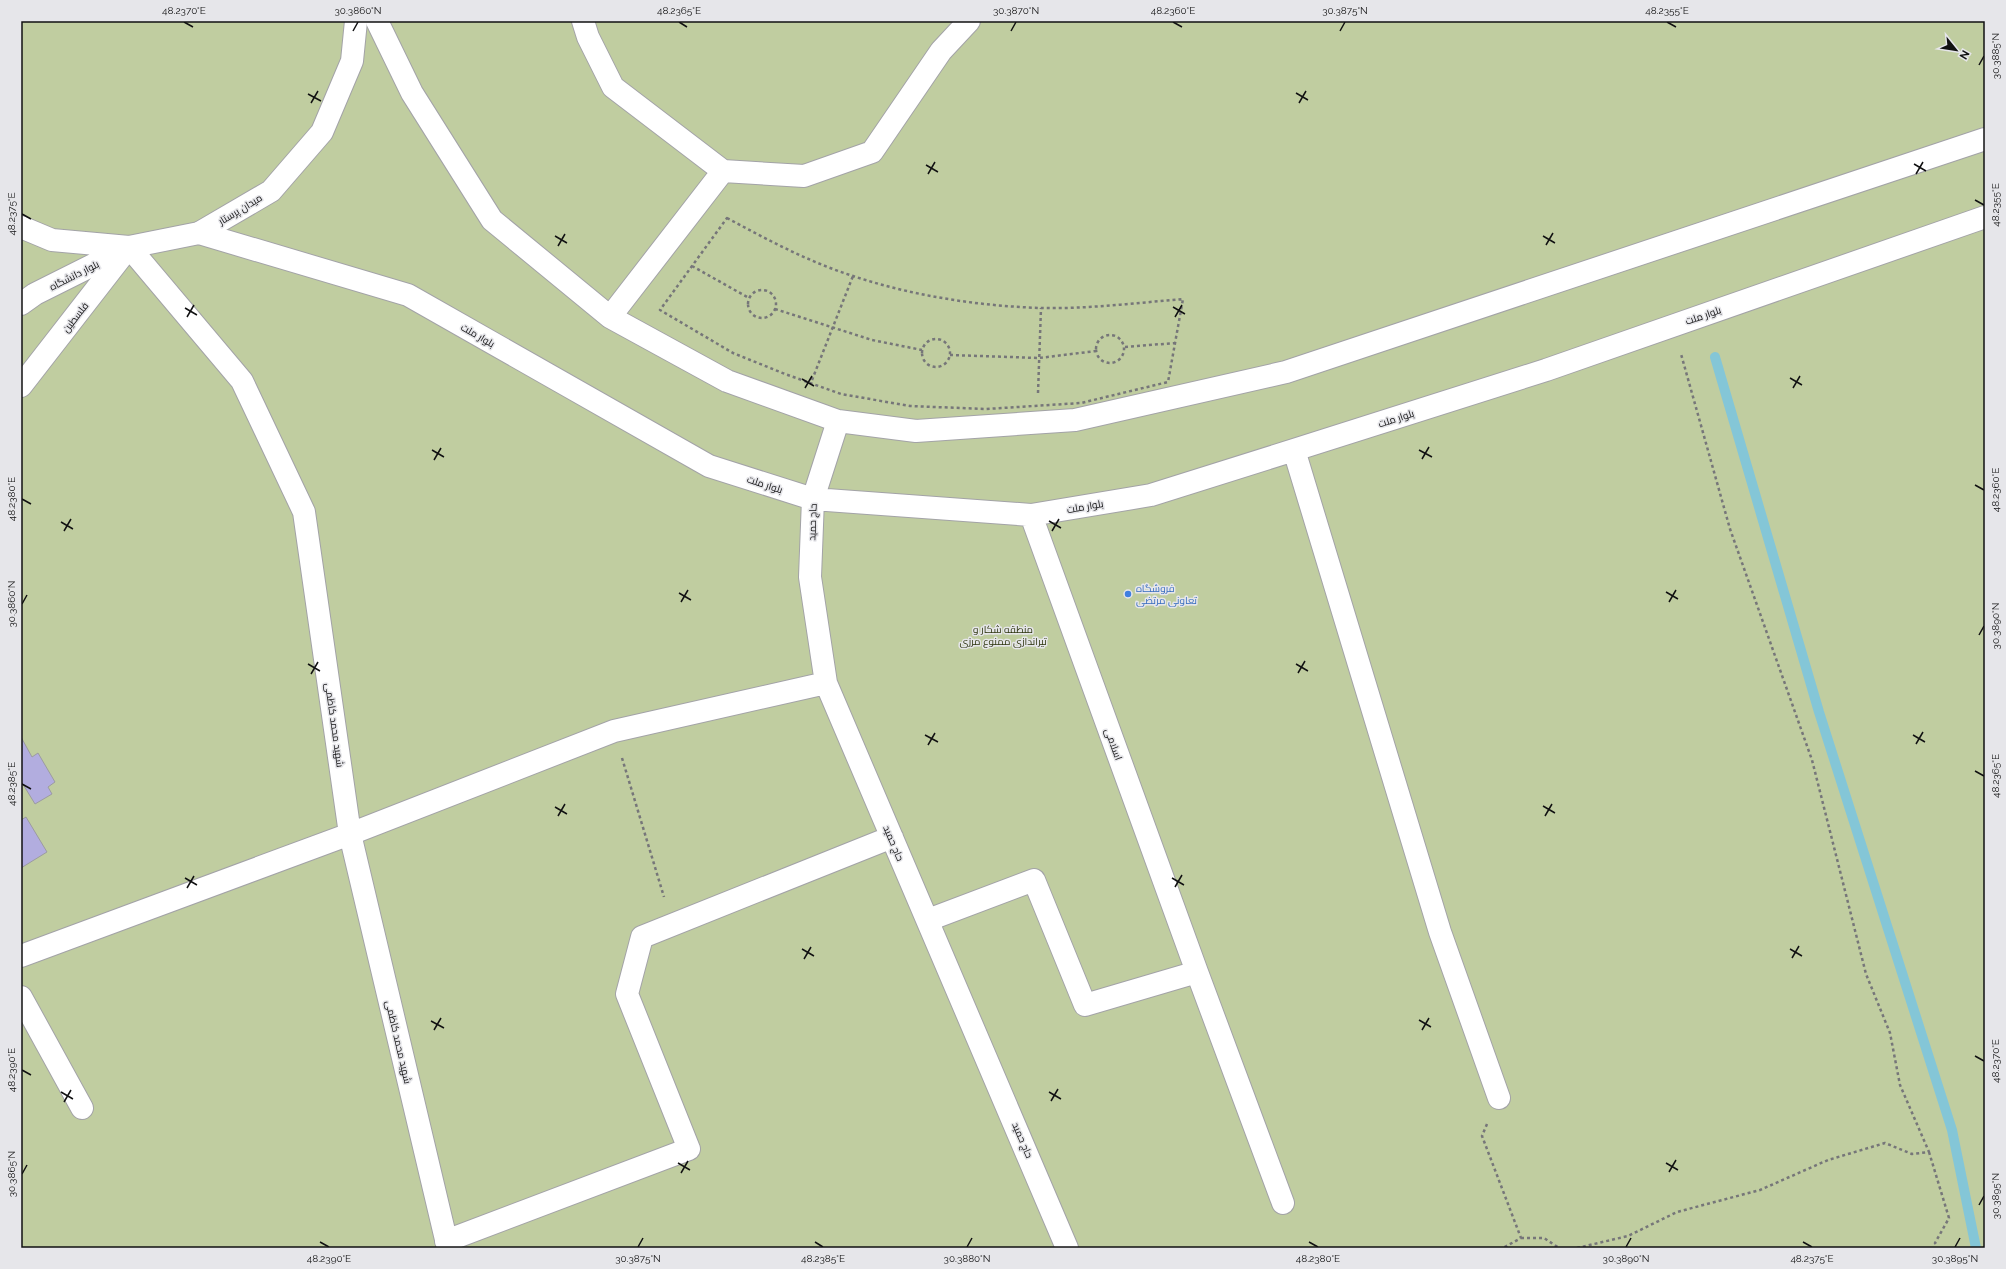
<svg xmlns="http://www.w3.org/2000/svg" width="2006" height="1269" font-family="Raleway,Cairo,sans-serif">
	<style>
		.green { fill: #c0cda0 }
		.lines { fill: none; stroke-linecap: round; stroke-linejoin: round }
		.stream { stroke: #84c6d7; stroke-width: 10 }
		.building { fill: #b2addf; stroke: #9c9ca0 }
		.minor-casing { stroke: #a3a3a7; stroke-width: 24 }
		.major-casing { stroke: #a3a3a7; stroke-width: 24 }
		.path { stroke: #767679; stroke-width: 2.5; stroke-dasharray: 3 3; stroke-linecap: butt }
		.minor { stroke: #fff; stroke-width: 22 }
		.major { stroke: #fff; stroke-width: 22 }
		.ticks { fill: none; stroke: #111112; stroke-width: 1.5 }
		.shop-dot { fill: #3f7fe0; stroke: #e6e6ea; stroke-width: 1.5 }
		.labels { text-anchor: middle; stroke-width: 3; stroke-linejoin: round; paint-order: stroke }
		.street-label { font-size: 10px; fill: #111112; stroke: #e6e6ea }
		.shop-label { font-size: 10px; fill: #366cbe; stroke: #e6e6ea; text-anchor: start }
		.park-label { font-size: 10px; fill: #2c340d; stroke: #e6e6ea }
		.neatline { fill: none; stroke: #111112; stroke-width: 1.5 }
		.ticks-label { font-size: 10px; text-anchor: middle; fill: #111112 }
	</style>
	<rect width="100%" height="100%" fill="#e6e6ea"/>
	<!-- green -->
	<path class="green" d="M 21,21 L 1985,21 L 1985,1248 L 21,1248 Z"/>
	<g class="lines">
		<!-- stream -->
		<path class="stream" d="M 1715,357 L 1819,712 L 1952,1130 L 1976,1248"/>
	</g>
	<!-- building -->
	<path class="building" d="M 21,737 L 32,757 L 38,753 L 55,782 L 48,787 L 52,794 L 35,804 L 21,781 Z
		M 26,817 L 47,852 L 21,868 L 21,820 Z"/>
	<g class="lines">
		<defs>
			<path id="minor" d="M 377,21 L 412,93 L 492,220 L 610,317 L 727,381 L 838,421 L 916,431 L 1075,420 L 1286,372 L 1985,139
				M 583,21 L 588,37 L 613,87 L 723,171 L 610,317
				M 723,171 L 804,176 L 872,152 L 941,51 L 969,21
				M 199,233 L 408,295 L 709,466 L 813,499 L 1031,515 L 1151,495 L 1294,450 L 1546,370 L 1985,217
				M 21,386 L 129,247 L 242,381 L 304,512 L 350,834 L 448,1248
				M 838,421 L 813,499 L 810,577 L 826,683 L 1067,1248
				M 1294,450 L 1440,932 L 1499,1098
				M 1031,515 L 1197,972 L 1283,1203
				M 928,920 L 1034,880 L 1085,1005 L 1197,972
				M 21,956 L 350,834 L 614,731 L 826,683
				M 21,997 L 82,1108
				M 446,1241 L 689,1149 L 627,994 L 642,937 L 892,837"/>
			<path id="major" d="M 21,227 L 52,240 L 129,247 L 199,233 L 271,191 L 322,132 L 352,61 L 356,21
				M 21,304 L 35,294 L 129,247"/>
		</defs>
		<!-- minor casing -->
		<use href="#minor" class="minor-casing"/>
		<!-- major casing -->
		<use href="#major" class="major-casing"/>
		<!-- path -->
		<path class="path" d="M 727,218 C 768,240 809,262 853,276 C 913,296 979,306 1041,308 C 1088,309 1136,303 1183,299 L 1168,382 L 1081,403 L 986,409 L 910,406 L 841,394 L 785,374 L 733,353 L 660,310 Z
			M 692,266 L 749,298
			M748 304a14 14 0 1 1 28 0a14 14 0 1 1-28 0Z
			M 775,309 L 872,340 L 922,350
			M1096 349a14 14 0 1 1 28 0a14 14 0 1 1-28 0Z
			M922 353a14 14 0 1 1 28 0a14 14 0 1 1-28 0Z
			M 1125,347 L 1175,343
			M 950,355 L 1039,358 L 1096,351
			M 812,380 L 853,276
			M 1038,393 L 1041,308
			M 622,758 L 664,897
			M 1487,1124 L 1482,1136 L 1521,1238 L 1503,1248
			M 1929,1152 L 1949,1218 L 1935,1243 L 1936,1248
			M 1521,1238 L 1544,1238 L 1559,1248
			M 1577,1248 L 1628,1236 L 1677,1212 L 1760,1190 L 1828,1160 L 1885,1143 L 1912,1154 L 1929,1152 L 1900,1085 L 1890,1033 L 1866,974 L 1812,760 L 1730,529 L 1681,354"/>
		<!-- minor -->
		<use href="#minor" class="minor"/>
		<!-- major -->
		<use href="#major" class="major"/>
	</g>
	<!-- ticks -->
	<path class="ticks" d="M 184,22 L 193,27M 679,22 L 687,27M 1173,22 L 1182,27M 1667,22 L 1676,27M 353,31 L 358,22M 1011,31 L 1016,22M 1340,31 L 1345,22M 1979,65 L 1984,56M 1296,93 L 1308,100M 308,94 L 321,101M 311,103 L 318,91M 1299,103 L 1306,91M 1914,164 L 1926,171M 926,165 L 938,172M 928,174 L 935,162M 1916,174 L 1923,162M 1975,200 L 1984,205M 22,214 L 31,219M 555,236 L 567,243M 1543,236 L 1555,243M 1546,245 L 1553,233M 558,246 L 565,234M 1173,307 L 1185,314M 185,308 L 197,315M 187,317 L 194,305M 1175,317 L 1182,305M 1790,378 L 1802,385M 802,379 L 814,386M 805,388 L 812,376M 1793,388 L 1800,376M 432,450 L 444,457M 1419,450 L 1432,457M 1422,459 L 1429,447M 434,460 L 441,448M 1975,485 L 1984,490M 22,499 L 31,504M 1049,521 L 1061,528M 61,522 L 73,529M 64,531 L 71,519M 1052,531 L 1059,519M 1666,592 L 1678,599M 679,593 L 691,600M 681,602 L 688,590M 1669,602 L 1676,590M 22,604 L 27,595M 1979,635 L 1984,626M 308,664 L 320,671M 1296,664 L 1308,671M 1298,673 L 1305,661M 311,674 L 318,662M 925,735 L 938,742M 1913,735 L 1925,742M 1916,744 L 1923,732M 928,745 L 935,733M 1975,771 L 1984,776M 22,784 L 31,789M 1543,806 L 1555,813M 555,807 L 567,814M 558,816 L 565,804M 1545,816 L 1552,804M 185,878 L 197,885M 1172,878 L 1184,885M 1175,887 L 1182,875M 187,888 L 194,876M 802,949 L 814,956M 1790,949 L 1802,956M 1792,958 L 1799,946M 804,959 L 811,947M 1419,1020 L 1431,1027M 431,1021 L 444,1028M 434,1030 L 441,1018M 1422,1030 L 1429,1018M 1975,1056 L 1984,1061M 22,1070 L 31,1075M 61,1092 L 73,1099M 1049,1092 L 1061,1099M 1051,1101 L 1058,1089M 64,1102 L 71,1090M 678,1163 L 690,1170M 1666,1163 L 1678,1170M 1669,1172 L 1676,1160M 681,1173 L 688,1161M 22,1174 L 27,1165M 1979,1205 L 1984,1196M 320,1242 L 329,1247M 815,1242 L 823,1247M 1309,1242 L 1318,1247M 1803,1242 L 1812,1247M 638,1247 L 643,1238M 967,1247 L 972,1238M 1626,1247 L 1631,1238M 1955,1247 L 1960,1238"/>
	<!-- markers -->
	<circle class="shop-dot" cx="1128" cy="594" r="4"/>
	<g class="labels">
		<!-- street labels -->
		<g class="street-label">
			<text transform="translate(240 209) rotate(-31)" y="4">میدان پرستار</text>
			<text transform="translate(74 275) rotate(-27)" y="4">بلوار دانشگاه</text>
			<text transform="translate(1703 315) rotate(-19)" y="4">بلوار ملت</text>
			<text transform="translate(75 317) rotate(-52)" y="4">فلسطین</text>
			<text transform="translate(478 335) rotate(30)" y="4">بلوار ملت</text>
			<text transform="translate(1396 418) rotate(-18)" y="4">بلوار ملت</text>
			<text transform="translate(765 484) rotate(18)" y="4">بلوار ملت</text>
			<text transform="translate(1085 506) rotate(-10)" y="4">بلوار ملت</text>
			<text transform="translate(812 522) rotate(-88)" y="4">حاج حمید</text>
			<text transform="translate(335 725) rotate(82)" y="4">شهید محمد کاظمی</text>
			<text transform="translate(1114 744) rotate(70)" y="4">اسلامی</text>
			<text transform="translate(894 843) rotate(67)" y="4">حاج حمید</text>
			<text transform="translate(399 1042) rotate(77)" y="4">شهید محمد کاظمی</text>
			<text transform="translate(1023 1140) rotate(67)" y="4">حاج حمید</text>
		</g>
		<!-- shop labels -->
		<g class="shop-label">
			<text x="1136" y="592">فروشگاه<tspan x="1136" dy="12">تعاونی مرتضی</tspan></text>
		</g>
		<!-- park labels -->
		<g class="park-label">
			<text x="1003" y="633">منطقه شکار و<tspan x="1003" dy="12">تیراندازی ممنوع مرزی</tspan></text>
		</g>
	</g>
	<!-- border -->
	<rect width="2006" height="1269" fill="none" stroke="#e6e6ea" stroke-width="44"/>
	<!-- north arrow -->
	<g transform="translate(1956 50) rotate(120)" stroke="#e6e6ea" stroke-width="3" paint-order="stroke">
	<path d="M0-3L7 15L0 10L-7 15Z" fill="#111112"/>
	<text y="-6" font-size="11" font-weight="bold" text-anchor="middle" fill="#111112">N</text>
	</g>
	<rect x="22" y="22" width="1962" height="1225" class="neatline"/>
	<g class="ticks-label">
		<text x="184" y="14">48.2370°E</text>
		<text x="358" y="14">30.3860°N</text>
		<text x="679" y="14">48.2365°E</text>
		<text x="1016" y="14">30.3870°N</text>
		<text x="1173" y="14">48.2360°E</text>
		<text x="1345" y="14">30.3875°N</text>
		<text x="1667" y="14">48.2355°E</text>
		<text transform="translate(1995 56) rotate(-90)" y="4">30.3885°N</text>
		<text transform="translate(1995 205) rotate(-90)" y="4">48.2355°E</text>
		<text transform="translate(11 214) rotate(-90)" y="4">48.2375°E</text>
		<text transform="translate(1995 490) rotate(-90)" y="4">48.2360°E</text>
		<text transform="translate(11 499) rotate(-90)" y="4">48.2380°E</text>
		<text transform="translate(11 604) rotate(-90)" y="4">30.3860°N</text>
		<text transform="translate(1995 626) rotate(-90)" y="4">30.3890°N</text>
		<text transform="translate(1995 776) rotate(-90)" y="4">48.2365°E</text>
		<text transform="translate(11 784) rotate(-90)" y="4">48.2385°E</text>
		<text transform="translate(1995 1061) rotate(-90)" y="4">48.2370°E</text>
		<text transform="translate(11 1070) rotate(-90)" y="4">48.2390°E</text>
		<text transform="translate(11 1174) rotate(-90)" y="4">30.3865°N</text>
		<text transform="translate(1995 1196) rotate(-90)" y="4">30.3895°N</text>
		<text x="329" y="1262">48.2390°E</text>
		<text x="638" y="1262">30.3875°N</text>
		<text x="823" y="1262">48.2385°E</text>
		<text x="967" y="1262">30.3880°N</text>
		<text x="1318" y="1262">48.2380°E</text>
		<text x="1626" y="1262">30.3890°N</text>
		<text x="1812" y="1262">48.2375°E</text>
		<text x="1955" y="1262">30.3895°N</text>
	</g>
</svg>
